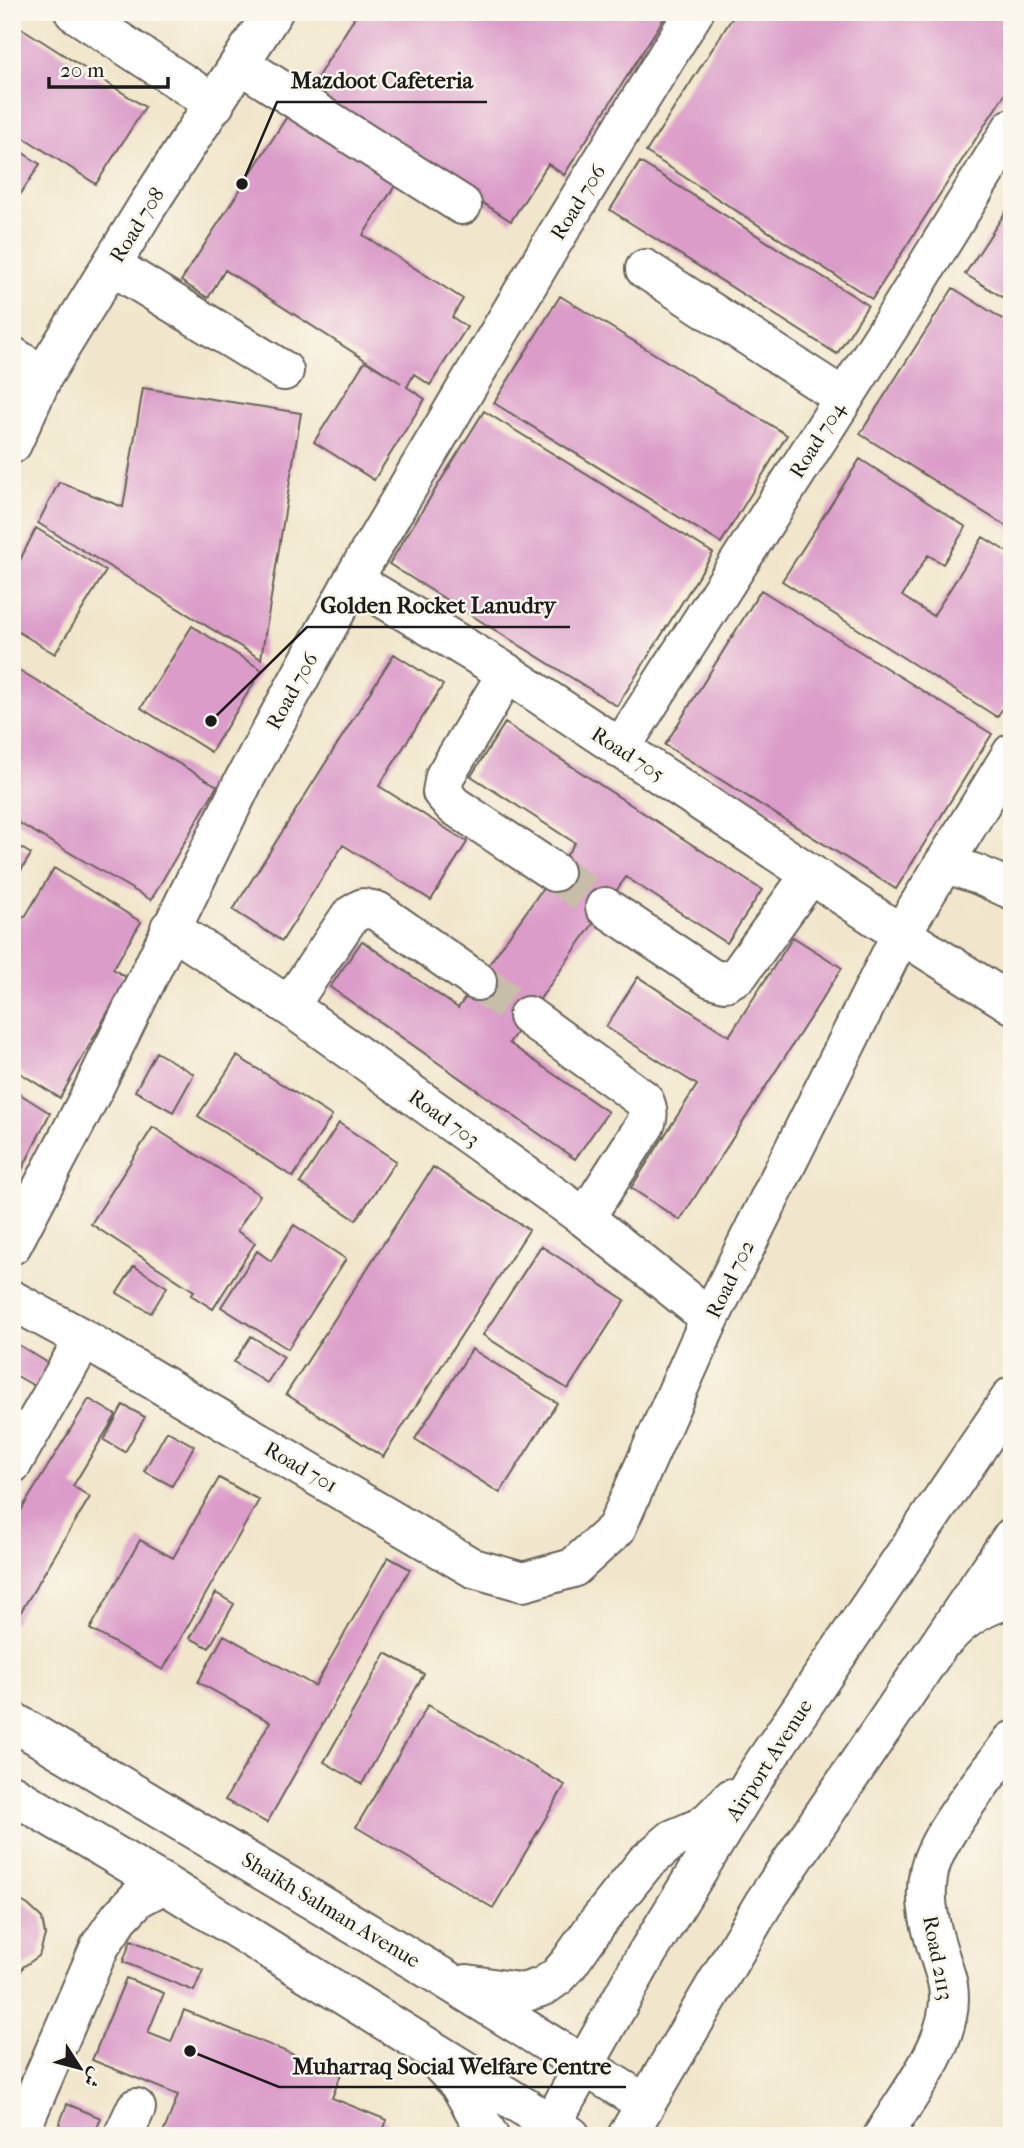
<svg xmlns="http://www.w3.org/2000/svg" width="1024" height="2148" font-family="'IM FELL French Canon',Amiri,serif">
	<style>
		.building { fill: #db9cc9 }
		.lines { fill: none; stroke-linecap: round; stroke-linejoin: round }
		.minor-tunnel { stroke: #c6bea8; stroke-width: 38; stroke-dasharray: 38 19; stroke-linecap: butt }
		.minor-casing { stroke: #676359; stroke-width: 42 }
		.major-casing { stroke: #676359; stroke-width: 42 }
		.minor { stroke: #fff; stroke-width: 38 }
		.major { stroke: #fff; stroke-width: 38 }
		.labels { text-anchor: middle; stroke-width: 5; stroke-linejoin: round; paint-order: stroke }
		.street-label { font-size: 21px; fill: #1c1c1c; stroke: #fbf7ec }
		.leader { fill: none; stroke: #1c1c1c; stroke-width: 2.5 }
		.callout-dot { fill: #1c1c1c; stroke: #fbf7ec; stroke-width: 2.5 }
		.callout-label { font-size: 23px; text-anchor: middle; font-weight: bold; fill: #1c1c1c; stroke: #fbf7ec; stroke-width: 5; stroke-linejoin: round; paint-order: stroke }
	</style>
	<rect width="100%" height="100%" fill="#fbf7ec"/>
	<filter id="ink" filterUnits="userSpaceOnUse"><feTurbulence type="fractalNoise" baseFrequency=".0143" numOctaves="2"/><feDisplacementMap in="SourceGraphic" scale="14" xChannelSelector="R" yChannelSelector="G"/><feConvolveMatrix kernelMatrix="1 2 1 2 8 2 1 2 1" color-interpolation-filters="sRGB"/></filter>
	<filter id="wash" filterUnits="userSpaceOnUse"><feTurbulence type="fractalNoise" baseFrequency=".00686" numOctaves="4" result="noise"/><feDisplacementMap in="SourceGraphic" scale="28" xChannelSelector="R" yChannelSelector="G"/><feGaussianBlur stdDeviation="1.57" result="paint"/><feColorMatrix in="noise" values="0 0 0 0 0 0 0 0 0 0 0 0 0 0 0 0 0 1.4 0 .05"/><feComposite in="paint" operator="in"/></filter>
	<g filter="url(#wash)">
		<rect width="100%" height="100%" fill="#f1e6cb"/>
		<g id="blocks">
			<!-- building -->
			<path class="building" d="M 358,12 L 668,12 L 564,175 L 548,164 L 511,221 L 309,91 Z
				M 736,12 L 1012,12 L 1012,83 L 872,299 L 646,152 Z
				M 12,22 L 145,107 L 96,184 L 12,130 Z
				M 290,112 L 398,181 L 363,235 L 463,299 L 452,317 L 467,327 L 430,385 L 414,374 L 407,387 L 425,399 L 374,480 L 314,442 L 365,361 L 401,383 L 225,270 L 208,298 L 181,281 Z
				M 12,146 L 40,164 L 12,207 Z
				M 640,162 L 868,305 L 837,354 L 610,210 Z
				M 1012,202 L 1012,303 L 965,274 Z
				M 953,288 L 1012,325 L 1012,530 L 860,434 Z
				M 560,296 L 787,435 L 721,543 L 494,403 Z
				M 143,388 L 301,413 L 261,659 L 38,523 L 59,482 L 123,507 Z
				M 484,411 L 713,553 L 617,706 L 389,564 Z
				M 860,459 L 966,527 L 943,564 L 928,555 L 902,596 L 933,616 L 983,537 L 1012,555 L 1012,694 L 997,717 L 782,581 Z
				M 36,528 L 106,571 L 55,654 L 12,628 L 12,576 Z
				M 761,590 L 992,734 L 896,889 L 665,745 Z
				M 192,626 L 262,670 L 211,752 L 141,708 Z
				M 394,654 L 443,685 L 379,786 L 467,842 L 431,900 L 343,845 L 282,941 L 233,910 Z
				M 12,666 L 217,786 L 151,900 L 12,819 Z
				M 505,723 L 762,890 L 727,943 L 626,877 L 509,1043 L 608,1112 L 575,1159 L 330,987 L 362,941 L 458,1008 L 575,843 L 471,776 Z
				M 12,842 L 31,854 L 12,885 Z
				M 54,868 L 141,922 L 113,969 L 127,978 L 60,1098 L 12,1068 L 12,910 L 25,917 Z
				M 793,937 L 842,968 L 680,1220 L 631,1188 L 697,1085 L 606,1027 L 638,977 L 729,1036 Z
				M 156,1052 L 194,1074 L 173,1112 L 135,1091 Z
				M 237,1056 L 332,1116 L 293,1177 L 198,1116 Z
				M 12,1089 L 50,1113 L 12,1190 Z
				M 339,1123 L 396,1161 L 356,1220 L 300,1183 Z
				M 153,1127 L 260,1195 L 237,1231 L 255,1243 L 213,1309 L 191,1295 L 194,1291 L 91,1224 Z
				M 433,1167 L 529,1230 L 383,1457 L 286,1394 Z
				M 294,1225 L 346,1259 L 288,1349 L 221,1307 L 257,1251 L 271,1261 Z
				M 541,1246 L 625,1300 L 568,1389 L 483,1335 Z
				M 134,1266 L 167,1287 L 151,1313 L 117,1293 Z
				M 251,1336 L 284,1357 L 267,1383 L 234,1362 Z
				M 12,1341 L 50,1364 L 36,1387 L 12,1373 Z
				M 472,1349 L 557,1403 L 500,1493 L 415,1439 Z
				M 89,1399 L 116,1415 L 73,1486 L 90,1497 L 14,1623 L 12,1622 L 12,1525 Z
				M 123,1405 L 145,1417 L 125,1452 L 104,1440 Z
				M 167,1431 L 194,1446 L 172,1486 L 144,1471 Z
				M 219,1478 L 259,1500 L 163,1670 L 90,1629 L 140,1540 L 173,1558 Z
				M 388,1557 L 410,1569 L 267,1823 L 225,1800 L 270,1722 L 198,1682 L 224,1635 L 315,1686 Z
				M 216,1593 L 234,1604 L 209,1648 L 190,1638 Z
				M 386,1653 L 424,1674 L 362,1784 L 324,1762 Z
				M 428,1705 L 565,1785 L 493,1908 L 356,1827 Z
				M 12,1896 L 28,1905 L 42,1918 L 45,1935 L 39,1956 L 23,1967 L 12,1990 Z
				M 131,1940 L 203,1970 L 194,1991 L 123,1962 Z
				M 126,1978 L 164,1993 L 148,2033 L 171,2042 L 184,2010 L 341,2074 L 332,2098 L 387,2120 L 381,2136 L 162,2136 L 178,2095 L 92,2060 Z
				M 67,2104 L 101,2118 L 94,2136 L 55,2136 Z"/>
		</g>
	</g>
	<g filter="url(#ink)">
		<use href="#blocks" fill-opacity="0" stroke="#676359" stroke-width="2"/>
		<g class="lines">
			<!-- minor-tunnel -->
			<path class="minor-tunnel" d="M 554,872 L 605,907
				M 477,981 L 528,1016"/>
			<defs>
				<path id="minor" d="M 74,12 L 215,104
					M 240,64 L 462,205
					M 111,265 L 284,371
					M 645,269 L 844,398
					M 12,356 L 43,376
					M 12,444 L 43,376 L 146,208 L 273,12
					M 353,580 L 507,673 L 901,934 L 1012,1004
					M 507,673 L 445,776 L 442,792 L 453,805 L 554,872
					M 620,749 L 895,318 L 1012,128
					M 944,863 L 979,875 L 1012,890
					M 605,907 L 711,978 L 725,982 L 739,974 L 811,874
					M 170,928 L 289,1006 L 585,1218 L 710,1318
					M 289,1006 L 350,916 L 363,908 L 377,911 L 477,981
					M 528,1016 L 644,1100 C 648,1109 649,1115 645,1125 L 585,1218
					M 12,1245 L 92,1092 L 243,782 L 353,580 L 552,243 L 694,12
					M 12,1300 L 84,1339 L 473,1568 L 523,1582 L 573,1568 L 616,1529 L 710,1318 L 901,934 L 1012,753
					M 12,1464 L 84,1339
					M 946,1638 C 963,1619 986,1604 1012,1599
					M 18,2136 L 100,1946 L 119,1918 L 138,1898 L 164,1884
					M 123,2136 L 136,2108
					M 883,2136 C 910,2091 962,2031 946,1977 C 936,1943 921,1908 929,1872 C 936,1835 989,1774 1012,1741"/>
				<path id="major" d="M 12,1721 L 442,1977 L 646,2104
					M 12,1794 L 164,1884 L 571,2136
					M 467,1984 L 523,1993 L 544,1986 L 558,1976 L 570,1962 L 598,1922 L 645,1863 L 673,1839 L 699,1828 L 709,1821 L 732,1798
					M 442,2066 L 459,2084 L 489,2136
					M 545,2136 L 646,1955 L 758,1772 L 1012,1396
					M 627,2136 L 763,1904 L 1012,1537"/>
			</defs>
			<!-- minor casing -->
			<use href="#minor" class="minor-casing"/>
			<!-- major casing -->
			<use href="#major" class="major-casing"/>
			<!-- minor -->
			<use href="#minor" class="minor"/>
			<!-- major -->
			<use href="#major" class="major"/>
		</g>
	</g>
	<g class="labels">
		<!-- street labels -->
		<g class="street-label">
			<text transform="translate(578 202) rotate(-58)" y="7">Road 706</text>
			<text transform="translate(137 225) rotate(-58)" y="7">Road 708</text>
			<text transform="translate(817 440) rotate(-58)" y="7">Road 704</text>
			<text transform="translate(292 691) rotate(-61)" y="7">Road 706</text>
			<text transform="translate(628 754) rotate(33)" y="7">Road 705</text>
			<text transform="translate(444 1118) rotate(36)" y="7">Road 703</text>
			<text transform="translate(730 1279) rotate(-64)" y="7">Road 702</text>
			<text transform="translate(301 1467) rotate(30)" y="7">Road 701</text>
			<text transform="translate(769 1760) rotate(-57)" y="7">Airport Avenue</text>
			<text transform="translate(331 1910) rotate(31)" y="7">Shaikh Salman Avenue</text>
			<text transform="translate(938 1958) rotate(79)" y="7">Road 2113</text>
		</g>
	</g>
	<!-- callouts -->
	<path class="leader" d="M242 184L277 102H487M211 721L307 627H570M190 2051L279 2087H626"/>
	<g class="callout-dot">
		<circle cx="242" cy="184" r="7"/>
		<circle cx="211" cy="721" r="7"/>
		<circle cx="190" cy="2051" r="7"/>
	</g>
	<g class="callout-label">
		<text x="382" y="88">Mazdoot Cafeteria</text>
		<text x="438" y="613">Golden Rocket Lanudry</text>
		<text x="452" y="2074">Muharraq Social Welfare Centre</text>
	</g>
	<!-- margin -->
	<rect width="1024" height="2148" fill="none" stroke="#fbf7ec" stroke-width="42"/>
	<!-- north arrow -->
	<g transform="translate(80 2068) rotate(126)" stroke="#fbf7ec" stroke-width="5" paint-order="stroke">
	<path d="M0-5L12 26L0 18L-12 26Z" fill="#1c1c1c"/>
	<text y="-10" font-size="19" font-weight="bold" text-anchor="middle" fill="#1c1c1c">ش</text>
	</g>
	<!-- scale -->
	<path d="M49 77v10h119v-10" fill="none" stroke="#1c1c1c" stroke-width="3.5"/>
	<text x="60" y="77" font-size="21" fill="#1c1c1c" stroke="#fbf7ec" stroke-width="5" paint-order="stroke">20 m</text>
</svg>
